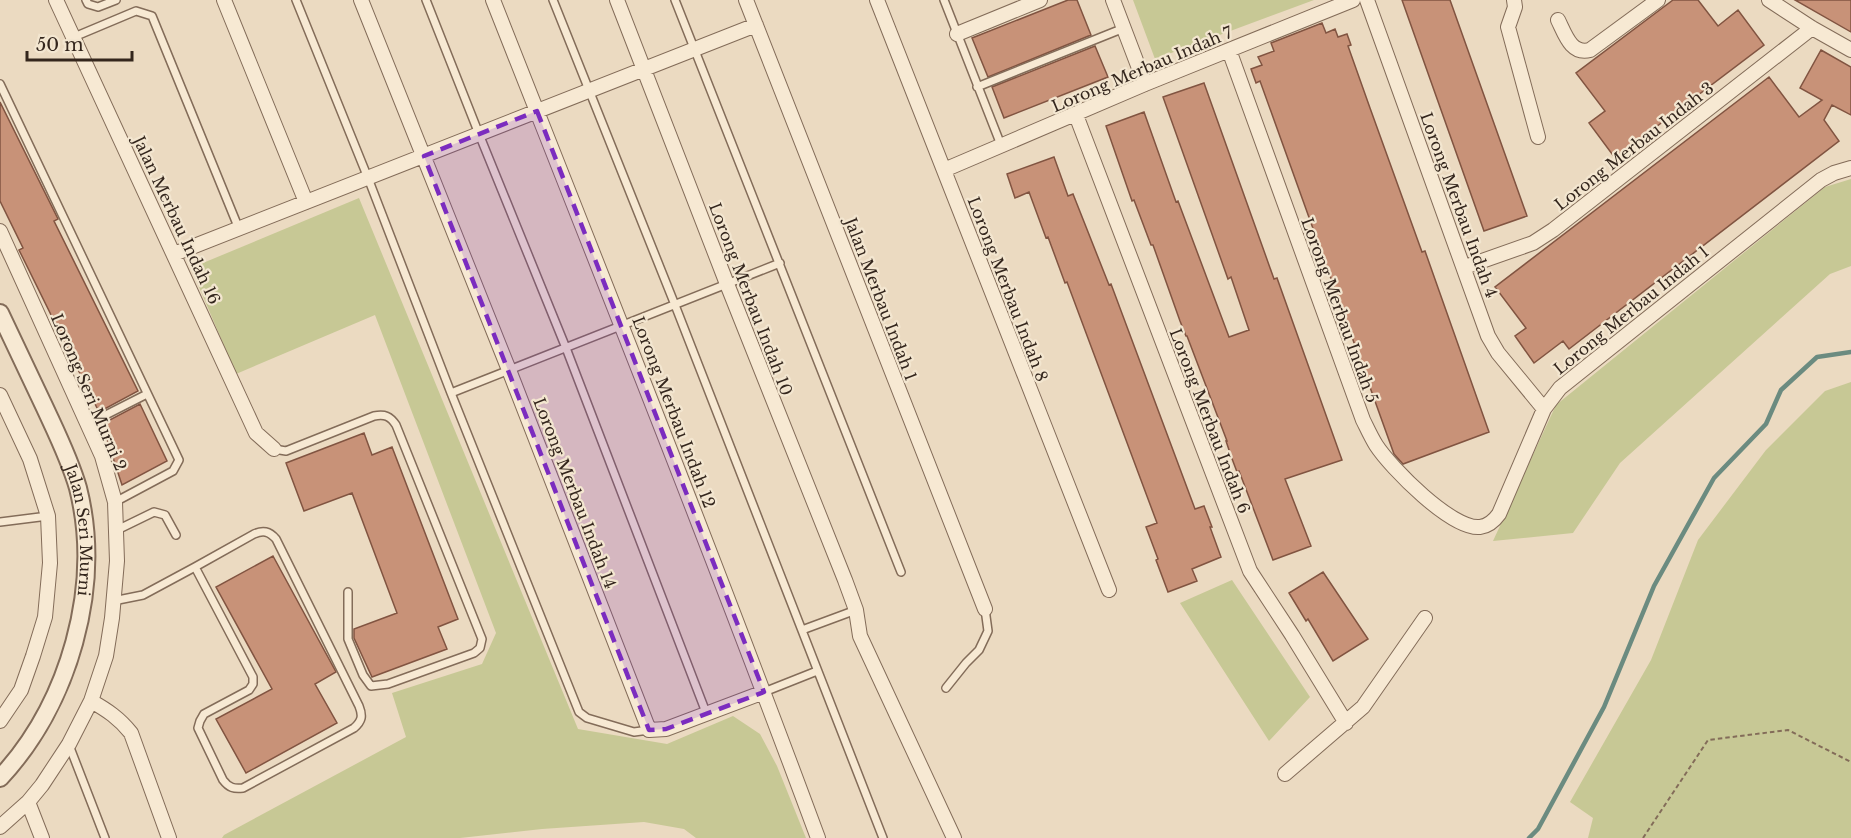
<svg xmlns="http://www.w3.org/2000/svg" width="1851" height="838" font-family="'Libre Baskerville',serif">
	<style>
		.green { fill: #c7c895 }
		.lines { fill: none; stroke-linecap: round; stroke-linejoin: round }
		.stream { stroke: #6b8b80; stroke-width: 4.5 }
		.building { fill: #c89278; stroke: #815441; stroke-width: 1.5 }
		.service-casing { stroke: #836c59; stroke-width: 10 }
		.minor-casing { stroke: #836c59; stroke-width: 16 }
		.tertiary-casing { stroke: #836c59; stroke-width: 20 }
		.path { stroke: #836c59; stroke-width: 2; stroke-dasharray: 4.5 3; stroke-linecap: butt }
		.service { stroke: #f7e9d3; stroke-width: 7 }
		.minor { stroke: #f7e9d3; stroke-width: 14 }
		.tertiary { stroke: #f7e9d3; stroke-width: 16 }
		.marked { fill: #7b2cbf; fill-opacity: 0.2; stroke: #7b2cbf; stroke-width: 4.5; stroke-dasharray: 12 8; stroke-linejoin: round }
		.labels { text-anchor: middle; stroke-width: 4.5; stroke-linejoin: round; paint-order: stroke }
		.street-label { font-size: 16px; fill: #34261d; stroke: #f3e6d0 }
	</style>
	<rect width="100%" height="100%" fill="#ebdac1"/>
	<!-- green -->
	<path class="green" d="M 1133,0 L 1314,0 L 1155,59 Z
		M 1851,179 L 1851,266 L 1830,274 L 1620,463 L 1573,533 L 1493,541 L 1556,405 L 1825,187 Z
		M 359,198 L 578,729 L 667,744 L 733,716 L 760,734 L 777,766 L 806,838 L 696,838 L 684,829 L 644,822 L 542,829 L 460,838 L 222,838 L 224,835 L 406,737 L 392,693 L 482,664 L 496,633 L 375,315 L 236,374 L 191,268 Z
		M 1851,382 L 1851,838 L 1588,838 L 1593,818 L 1570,802 L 1651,660 L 1698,540 L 1766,450 L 1825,391 Z
		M 1232,580 L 1310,697 L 1269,741 L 1180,603 Z"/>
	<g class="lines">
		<!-- stream -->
		<path class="stream" d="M 1529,838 L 1538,829 L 1604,707 L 1654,586 L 1714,478 L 1766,424 L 1781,390 L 1817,357 L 1851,352"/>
	</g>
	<!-- building -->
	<path class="building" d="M 1068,0 L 1077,0 L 1091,35 L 988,77 L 972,38 Z
		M 1402,0 L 1450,0 L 1527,216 L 1484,231 Z
		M 1673,0 L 1698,0 L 1718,26 L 1738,10 L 1764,45 L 1615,158 L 1589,123 L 1605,111 L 1576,73 Z
		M 1795,0 L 1851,0 L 1851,32 Z
		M 1322,23 L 1326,33 L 1335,29 L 1338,37 L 1347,34 L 1351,45 L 1348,46 L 1370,108 L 1422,252 L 1425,251 L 1489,432 L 1403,464 L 1394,454 L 1260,81 L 1256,83 L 1251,69 L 1262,65 L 1258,57 L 1274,51 L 1271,43 Z
		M 1095,46 L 1108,77 L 1004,118 L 992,87 Z
		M 1821,50 L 1851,67 L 1851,115 L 1832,105 L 1824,120 L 1839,141 L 1569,349 L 1563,341 L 1534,363 L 1515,336 L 1526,328 L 1495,287 L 1769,77 L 1799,117 L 1822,100 L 1800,88 Z
		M 1204,83 L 1274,279 L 1277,278 L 1342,460 L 1285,479 L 1311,546 L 1273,560 L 1239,471 L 1237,472 L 1231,456 L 1226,441 L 1227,441 L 1187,336 L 1186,336 L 1180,321 L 1153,245 L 1151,245 L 1134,200 L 1132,201 L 1106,126 L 1144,112 L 1176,202 L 1178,201 L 1229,337 L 1249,330 L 1231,277 L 1228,279 L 1163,97 Z
		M 0,102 L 58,219 L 54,221 L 138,391 L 99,412 L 19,250 L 23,248 L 0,201 Z
		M 1054,157 L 1068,196 L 1073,194 L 1109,285 L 1111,284 L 1195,509 L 1204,506 L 1212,527 L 1210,527 L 1221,557 L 1192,569 L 1197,581 L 1168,592 L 1156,560 L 1158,559 L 1146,527 L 1157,523 L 1067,282 L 1065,283 L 1048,237 L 1046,238 L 1029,192 L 1015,198 L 1007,174 Z
		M 140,404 L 167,461 L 122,485 L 102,424 Z
		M 364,433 L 372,455 L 392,447 L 458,619 L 438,627 L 447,649 L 372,677 L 354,638 L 354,629 L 397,613 L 352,493 L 304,511 L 286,463 Z
		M 273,556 L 336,672 L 315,684 L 337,723 L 246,773 L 216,719 L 272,689 L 216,587 Z
		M 1323,572 L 1368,639 L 1333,661 L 1308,619 L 1306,621 L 1289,593 Z"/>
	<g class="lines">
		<defs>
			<path id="service" d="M 86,0 L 88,4 L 98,7 L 116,0
				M 296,0 L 368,178 L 451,393 L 579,712 L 587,718 L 634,732 L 649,730
				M 426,0 L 479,134 L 566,348 L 707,715
				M 553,0 L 675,305 L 883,838
				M 675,0 L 901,572
				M 944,0 L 1001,145
				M 74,37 L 136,11 L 152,16 L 239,229
				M 0,84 L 179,460 L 173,471 L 115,502
				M 977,87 L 1124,28
				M 451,393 L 780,263
				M 88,424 L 147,394
				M 274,449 L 286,451 L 374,416 C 385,414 390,416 396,425 L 482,639 L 480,648 L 474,653 L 388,684 L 371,686 L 363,675 L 348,639 L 348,592
				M 0,522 L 48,516
				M 117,530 L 154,512 L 165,515 L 176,535
				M 113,601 L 143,595 L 195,567 L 254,534 C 263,530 269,531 276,539 L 359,706 C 363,716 362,721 354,728 L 243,788 C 234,789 229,788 223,780 L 198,728 L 200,721 L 204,714 L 249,690 L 253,684 L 253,677 L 195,567
				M 802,630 L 856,610
				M 946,688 L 966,663 L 979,650 L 988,631 L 985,609
				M 764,692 L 817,671
				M 69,745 L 105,838"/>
			<path id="minor" d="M 56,0 L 256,433 L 274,449
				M 224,0 L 306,202
				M 361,0 L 509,370 L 649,730 L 666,729 L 764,692
				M 493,0 C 603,279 714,557 818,838
				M 617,0 L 727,284 L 845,580 L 856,610 L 860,636 L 954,838
				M 746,0 L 985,609
				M 877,0 L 1109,590
				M 1113,0 L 1145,84
				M 1367,0 L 1488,336 L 1498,353 L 1544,409
				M 1514,0 L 1515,7 L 1508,27 L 1538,137
				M 1769,0 L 1812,28 L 1851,50
				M 1558,20 C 1565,34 1571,55 1590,50 L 1658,0
				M 957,34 L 1040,0
				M 1229,50 L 1363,420 C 1367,428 1371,437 1376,445 C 1391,468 1452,530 1480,527 C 1489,526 1494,521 1499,514 L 1544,409 L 1560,388 L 1821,180 L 1834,173 L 1851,168
				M 1076,115 L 1250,571 L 1292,635 L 1346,723
				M 944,170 L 1145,84 L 1353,0
				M 0,231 L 102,456 L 115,502 L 117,561 L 112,618 L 106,656 L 91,701 L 69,744 L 42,785 L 28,802 L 0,827
				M 174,254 L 756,25
				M 1465,267 L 1533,243 L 1553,230 L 1812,28
				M 0,395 L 30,459 L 48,516 L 50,563 L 45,617 L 33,656 L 21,690 L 0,721
				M 91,701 C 107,710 119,718 131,733 L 169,838
				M 1285,774 L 1363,707 L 1425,618
				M 28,802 L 42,838"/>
			<g id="tertiary">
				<path id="s1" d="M 0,313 C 15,344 30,376 45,408 C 57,434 70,460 78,488 C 103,587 69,704 0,778"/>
			</g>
		</defs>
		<!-- service casing -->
		<use href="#service" class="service-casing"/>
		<!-- minor casing -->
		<use href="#minor" class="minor-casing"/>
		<!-- tertiary casing -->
		<use href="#tertiary" class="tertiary-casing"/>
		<!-- path -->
		<path class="path" d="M 1643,838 L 1708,740 L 1788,730 L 1851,762"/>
		<!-- service -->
		<use href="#service" class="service"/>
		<!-- minor -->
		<use href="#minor" class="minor"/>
		<!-- tertiary -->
		<use href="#tertiary" class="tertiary"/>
	</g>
	<!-- marked area -->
	<path class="marked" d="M 537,111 L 764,692 L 666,729 L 649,730 L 424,156 Z"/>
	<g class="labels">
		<!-- street labels -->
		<g class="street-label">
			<text transform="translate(1142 69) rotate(-23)" y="6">Lorong Merbau Indah 7</text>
			<text transform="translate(1634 146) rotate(-38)" y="6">Lorong Merbau Indah 3</text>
			<text transform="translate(1459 205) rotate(70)" y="6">Lorong Merbau Indah 4</text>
			<text transform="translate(177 220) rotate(65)" y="6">Jalan Merbau Indah 16</text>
			<text transform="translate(1008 289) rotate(69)" y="6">Lorong Merbau Indah 8</text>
			<text transform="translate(751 299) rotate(69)" y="6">Lorong Merbau Indah 10</text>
			<text transform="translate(881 299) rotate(69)" y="6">Jalan Merbau Indah 1</text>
			<text transform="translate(1340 310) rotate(70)" y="6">Lorong Merbau Indah 5</text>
			<text transform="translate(1631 310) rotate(-39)" y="6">Lorong Merbau Indah 1</text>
			<text transform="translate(89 392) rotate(67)" y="6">Lorong Seri Murni 2</text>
			<text transform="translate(674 412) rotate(69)" y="6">Lorong Merbau Indah 12</text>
			<text transform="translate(1210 421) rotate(69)" y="6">Lorong Merbau Indah 6</text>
			<text transform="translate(575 493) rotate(69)" y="6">Lorong Merbau Indah 14</text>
			<text dy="6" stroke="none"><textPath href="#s1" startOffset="234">Jalan Seri Murni</textPath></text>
		</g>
	</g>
	<!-- scale -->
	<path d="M27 51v9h105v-9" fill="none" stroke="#34261d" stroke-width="3"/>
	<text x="36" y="51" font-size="18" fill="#34261d" stroke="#f3e6d0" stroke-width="4.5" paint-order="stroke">50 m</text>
</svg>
